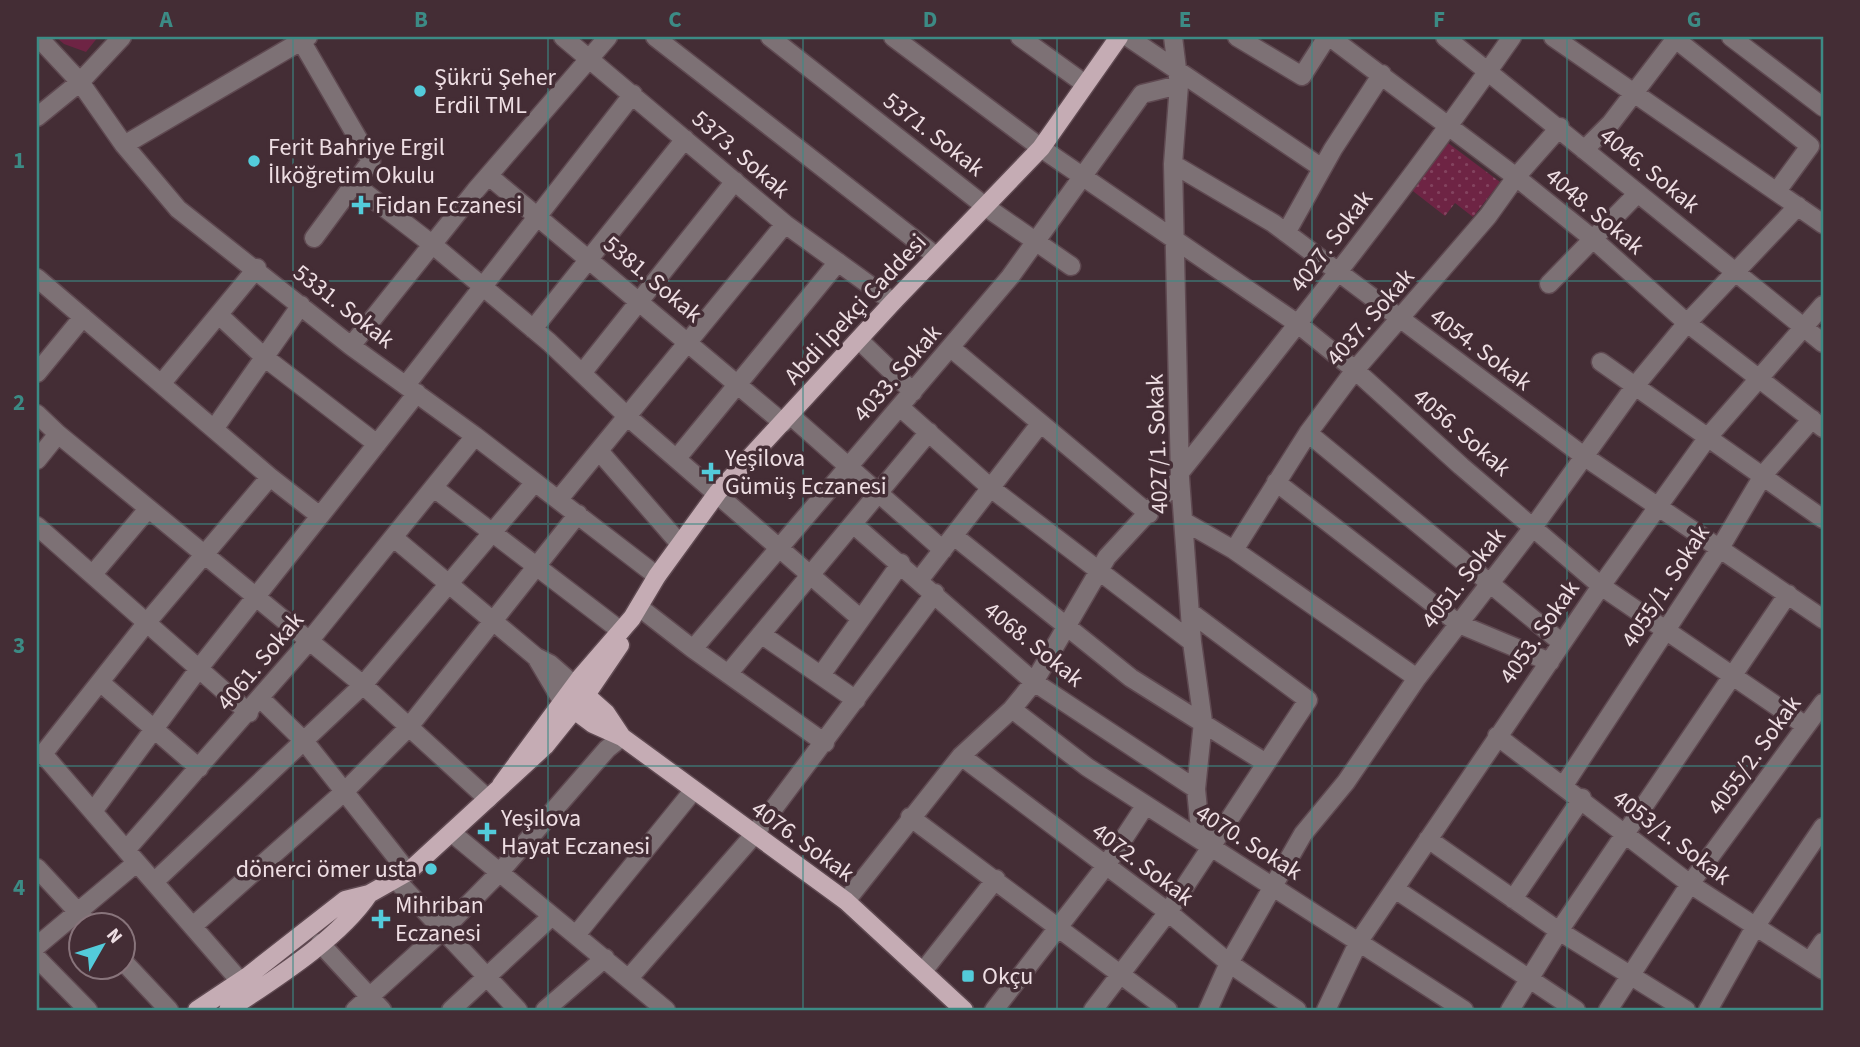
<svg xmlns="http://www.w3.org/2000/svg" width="1860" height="1047" font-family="'Source Sans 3',sans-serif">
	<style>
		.grass { fill: url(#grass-dots) }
		.park { fill: #6e2444 }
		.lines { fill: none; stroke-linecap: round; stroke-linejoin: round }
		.minor-casing { stroke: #5f4951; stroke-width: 21 }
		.major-casing { stroke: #5f4951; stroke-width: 21 }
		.minor { stroke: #7d7175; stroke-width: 18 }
		.major { stroke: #c5acb4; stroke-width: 18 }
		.grid { fill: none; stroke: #3c8b85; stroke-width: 2; stroke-opacity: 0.55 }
		.poi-dot { fill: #53cbda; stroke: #442d35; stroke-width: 2.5 }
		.labels { text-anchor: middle; stroke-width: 7; stroke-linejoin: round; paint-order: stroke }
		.poi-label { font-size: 24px; fill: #eedee3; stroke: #442d35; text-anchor: start }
		.street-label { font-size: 24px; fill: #eedee3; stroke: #442d35 }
		.neatline { fill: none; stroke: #3c8b85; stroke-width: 2.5 }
		.grid-label { font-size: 23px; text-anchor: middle; font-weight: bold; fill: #3c8b85 }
	</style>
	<defs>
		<pattern id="grass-dots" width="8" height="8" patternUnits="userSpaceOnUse" patternTransform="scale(1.75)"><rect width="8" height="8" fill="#6e2444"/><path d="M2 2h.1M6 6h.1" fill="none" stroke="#83435f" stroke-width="1.8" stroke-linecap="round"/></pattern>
	</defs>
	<rect width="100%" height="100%" fill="#442d35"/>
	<!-- grass -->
	<path class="grass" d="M 1444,140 L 1500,182 L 1473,217 L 1455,203 L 1445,216 L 1409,188 Z"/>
	<!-- park -->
	<path class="park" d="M 56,37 L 98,37 L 86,52 L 64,44 Z"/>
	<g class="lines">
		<defs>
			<path id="minor" d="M 38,37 L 80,82 L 124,145 L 178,209 L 351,346 L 475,436 L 657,576
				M 299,37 L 371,161 L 314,238
				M 563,37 L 785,224 L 893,302
				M 655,37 L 936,256
				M 770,37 L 986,207 L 1071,266
				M 893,37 L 1041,148 L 1298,324 L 1355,370 L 1461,466 L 1601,586 L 1806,726
				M 1020,37 L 1085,84
				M 1128,37 L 1322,168
				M 1173,37 L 1179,85 L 1173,164 L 1180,478 L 1192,642 L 1203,722 L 1196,789 L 1199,820 L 1210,847
				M 1237,37 L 1302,76 L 1327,37
				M 1330,37 L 1516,177 L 1593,239 L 1687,323 L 1823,428
				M 1445,37 L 1823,343
				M 1553,37 L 1823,224
				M 1673,37 L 1810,146 L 1777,191
				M 1731,37 L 1823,107
				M 37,117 L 80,82 L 122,37
				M 124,145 L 308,37
				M 1584,150 L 1611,123 L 1677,37
				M 1173,164 L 1273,223 L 1585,457 L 1823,619
				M 489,176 L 783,423
				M 355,185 L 433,245 L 549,342 L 628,417 L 861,619
				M 1286,233 L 1333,149 L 1382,74
				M 37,278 L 270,477 L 148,621 L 43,754
				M 1549,284 L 1638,193
				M 219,315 L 264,357 L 377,444
				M 533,329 L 685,139
				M 859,340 L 913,392
				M 351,346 L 475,191 L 608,37
				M 951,348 L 1149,514
				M 1601,362 L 1823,519
				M 583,372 L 735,181
				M 37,373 L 83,317
				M 161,384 L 257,268
				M 406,385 L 633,94
				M 901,408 L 992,489 L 1192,642
				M 37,414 L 58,434
				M 790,415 L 943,550
				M 214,429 L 301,305
				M 1308,433 L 1562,643
				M 599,451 L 680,544
				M 677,458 L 838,262
				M 37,460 L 58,434 L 363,685 L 488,799
				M 1182,470 C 1295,328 1408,186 1512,37
				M 1276,482 L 1459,624 L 1550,662
				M 434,488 L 621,631
				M 559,499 L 785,224
				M 320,516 L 417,393
				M 1185,522 L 1234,550 L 1417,678
				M 853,524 L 1034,682 L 1196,789
				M 37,526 L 249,713
				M 954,536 L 1131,678 L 1266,763
				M 394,538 L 536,657 L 550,664 L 574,685
				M 1234,550 L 1308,433 L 1355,370 L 1488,216 L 1516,177 L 1560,127
				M 93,574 L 148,509
				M 920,579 L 1040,424
				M 639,607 L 693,649 L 1010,277 L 1142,94 L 1179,85
				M 761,634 L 856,700
				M 693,649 L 825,743
				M 536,657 L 562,701
				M 728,674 L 929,432
				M 821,675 L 901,563
				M 100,682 L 199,768
				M 260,698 L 305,742 L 408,872
				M 1012,709 L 1087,767 L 1464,1010
				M 1497,736 L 1690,884 L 1823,970
				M 37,755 L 43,754 L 126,850 L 310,640 L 475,436
				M 961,756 L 1168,912 L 1229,963 L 1297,1010
				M 1564,785 L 1720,548 L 1764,474 L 1812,419
				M 94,810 L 200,667 L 320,516 L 270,477
				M 910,817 L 1168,1010
				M 452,833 L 666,1010
				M 1428,839 L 1559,931 L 1686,1010
				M 126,850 L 240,981
				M 37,868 L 90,925
				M 155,881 L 363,685 L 535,482
				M 397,881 L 518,1010
				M 1395,889 L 1576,1010
				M 1513,899 L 1582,798
				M 846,901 L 961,756 L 1012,709 L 1034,682 L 1107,557 L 1180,478
				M 193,926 L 345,791 L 408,728 L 578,514
				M 576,935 L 693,791
				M 320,943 L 382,1010
				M 37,946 L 135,864
				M 37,958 L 88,1010
				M 122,960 L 169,1010
				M 1810,961 L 1823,942
				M 924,970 L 996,879
				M 629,978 L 753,836 L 935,593
				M 355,1010 L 442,931 L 499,873 L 607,749 L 622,737
				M 451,1010 L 552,916
				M 545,1010 L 605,958
				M 994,1010 L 1105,867 L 1145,806
				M 1093,1010 L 1168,912 L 1308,700 L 1190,612
				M 1208,1010 L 1229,963 L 1303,834 L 1346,782 L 1417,678 L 1534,526 L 1635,386 L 1687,323 L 1798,206
				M 1326,1010 L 1359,941 L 1601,586 L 1708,437 L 1823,305
				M 1510,1010 L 1559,931 L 1788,594
				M 1608,1010 L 1690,884 L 1823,703
				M 1708,1010 L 1755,927 L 1823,827"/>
			<path id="major" d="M 579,689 L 606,713 L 622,737 L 846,901 L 964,1010
				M 565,703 L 593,724 L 622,737
				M 501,785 L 580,678 L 632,618 L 657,576 L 718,492 L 893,302 L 1041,148 L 1119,37
				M 197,1010 L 248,976 L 345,900 L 369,894 L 408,872 L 545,746 L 586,695 L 620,645
				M 228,1010 C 273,980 339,939 369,894"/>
		</defs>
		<!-- minor casing -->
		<use href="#minor" class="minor-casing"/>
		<!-- major casing -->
		<use href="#major" class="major-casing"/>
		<!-- minor -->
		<use href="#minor" class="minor"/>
		<!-- major -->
		<use href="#major" class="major"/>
	</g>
	<!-- grid -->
	<path class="grid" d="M 293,37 L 293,1010M 548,37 L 548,1010M 803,37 L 803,1010M 1057,37 L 1057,1010M 1312,37 L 1312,1010M 1567,37 L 1567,1010M 37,281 L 1823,281M 37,524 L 1823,524M 37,766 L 1823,766"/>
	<!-- markers -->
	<g class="poi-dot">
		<circle cx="420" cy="91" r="7"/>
		<circle cx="254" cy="161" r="7"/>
		<path d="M357.5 194.5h7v7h7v7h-7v7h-7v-7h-7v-7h7z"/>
		<path d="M707.5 461.5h7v7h7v7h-7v7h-7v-7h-7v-7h7z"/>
		<path d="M483.5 821.5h7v7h7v7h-7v7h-7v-7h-7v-7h7z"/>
		<circle cx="431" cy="869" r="7"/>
		<path d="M377.5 908.5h7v7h7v7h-7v7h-7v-7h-7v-7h7z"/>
		<rect x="961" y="969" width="14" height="14" rx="3.5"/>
	</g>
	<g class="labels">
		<!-- poi labels -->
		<g class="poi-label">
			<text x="434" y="85">Şükrü Şeher<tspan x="434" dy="28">Erdil TML</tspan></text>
			<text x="268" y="155">Ferit Bahriye Ergil<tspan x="268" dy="28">İlköğretim Okulu</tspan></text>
			<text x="375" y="213">Fidan Eczanesi</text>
			<text x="725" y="466">Yeşilova<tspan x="725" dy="28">Gümüş Eczanesi</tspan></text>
			<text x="501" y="826">Yeşilova<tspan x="501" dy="28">Hayat Eczanesi</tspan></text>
			<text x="417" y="877" text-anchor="end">dönerci ömer usta</text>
			<text x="395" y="913">Mihriban<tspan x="395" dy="28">Eczanesi</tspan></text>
			<text x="982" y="984">Okçu</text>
		</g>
		<!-- street labels -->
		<g class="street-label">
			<text transform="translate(934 134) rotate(38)" y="8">5371. Sokak</text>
			<text transform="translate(741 154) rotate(41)" y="8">5373. Sokak</text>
			<text transform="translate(1650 170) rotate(39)" y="8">4046. Sokak</text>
			<text transform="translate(1595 211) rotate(40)" y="8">4048. Sokak</text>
			<text transform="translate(1331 241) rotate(-53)" y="8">4027. Sokak</text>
			<text transform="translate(653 279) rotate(40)" y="8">5381. Sokak</text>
			<text transform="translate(344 306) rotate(38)" y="8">5331. Sokak</text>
			<text transform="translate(855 309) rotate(-47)" y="8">Abdi İpekçi Caddesi</text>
			<text transform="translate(1370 317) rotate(-49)" y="8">4037. Sokak</text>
			<text transform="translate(1481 349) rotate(37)" y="8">4054. Sokak</text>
			<text transform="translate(897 373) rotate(-49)" y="8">4033. Sokak</text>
			<text transform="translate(1462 432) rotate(41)" y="8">4056. Sokak</text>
			<text transform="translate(1157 444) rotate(-92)" y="8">4027/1. Sokak</text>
			<text transform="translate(1463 578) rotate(-52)" y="8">4051. Sokak</text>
			<text transform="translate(1665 586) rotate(-57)" y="8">4055/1. Sokak</text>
			<text transform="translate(1539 632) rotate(-55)" y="8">4053. Sokak</text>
			<text transform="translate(1034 644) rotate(39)" y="8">4068. Sokak</text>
			<text transform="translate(260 661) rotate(-50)" y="8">4061. Sokak</text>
			<text transform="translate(1754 755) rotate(-54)" y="8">4055/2. Sokak</text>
			<text transform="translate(1672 837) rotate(37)" y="8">4053/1. Sokak</text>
			<text transform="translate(803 841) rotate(36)" y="8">4076. Sokak</text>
			<text transform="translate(1249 842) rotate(32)" y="8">4070. Sokak</text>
			<text transform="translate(1143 864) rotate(37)" y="8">4072. Sokak</text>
		</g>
	</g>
	<!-- border -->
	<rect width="1860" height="1047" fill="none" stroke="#442d35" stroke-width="77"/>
	<!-- north arrow -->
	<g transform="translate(102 946) rotate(51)"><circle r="33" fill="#442d35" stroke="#88747b" stroke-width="2"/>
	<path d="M0-5L12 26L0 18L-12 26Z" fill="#53cbda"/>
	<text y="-10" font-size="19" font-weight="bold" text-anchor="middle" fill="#eedee3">N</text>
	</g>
	<rect x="38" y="38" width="1784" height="971" class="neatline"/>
	<g class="grid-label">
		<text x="166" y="27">A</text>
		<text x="421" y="27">B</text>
		<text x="675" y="27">C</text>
		<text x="930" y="27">D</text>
		<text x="1185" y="27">E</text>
		<text x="1439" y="27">F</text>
		<text x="1694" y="27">G</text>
		<text x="19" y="168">1</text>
		<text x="19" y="410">2</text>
		<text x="19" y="653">3</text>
		<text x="19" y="895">4</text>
	</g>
</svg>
